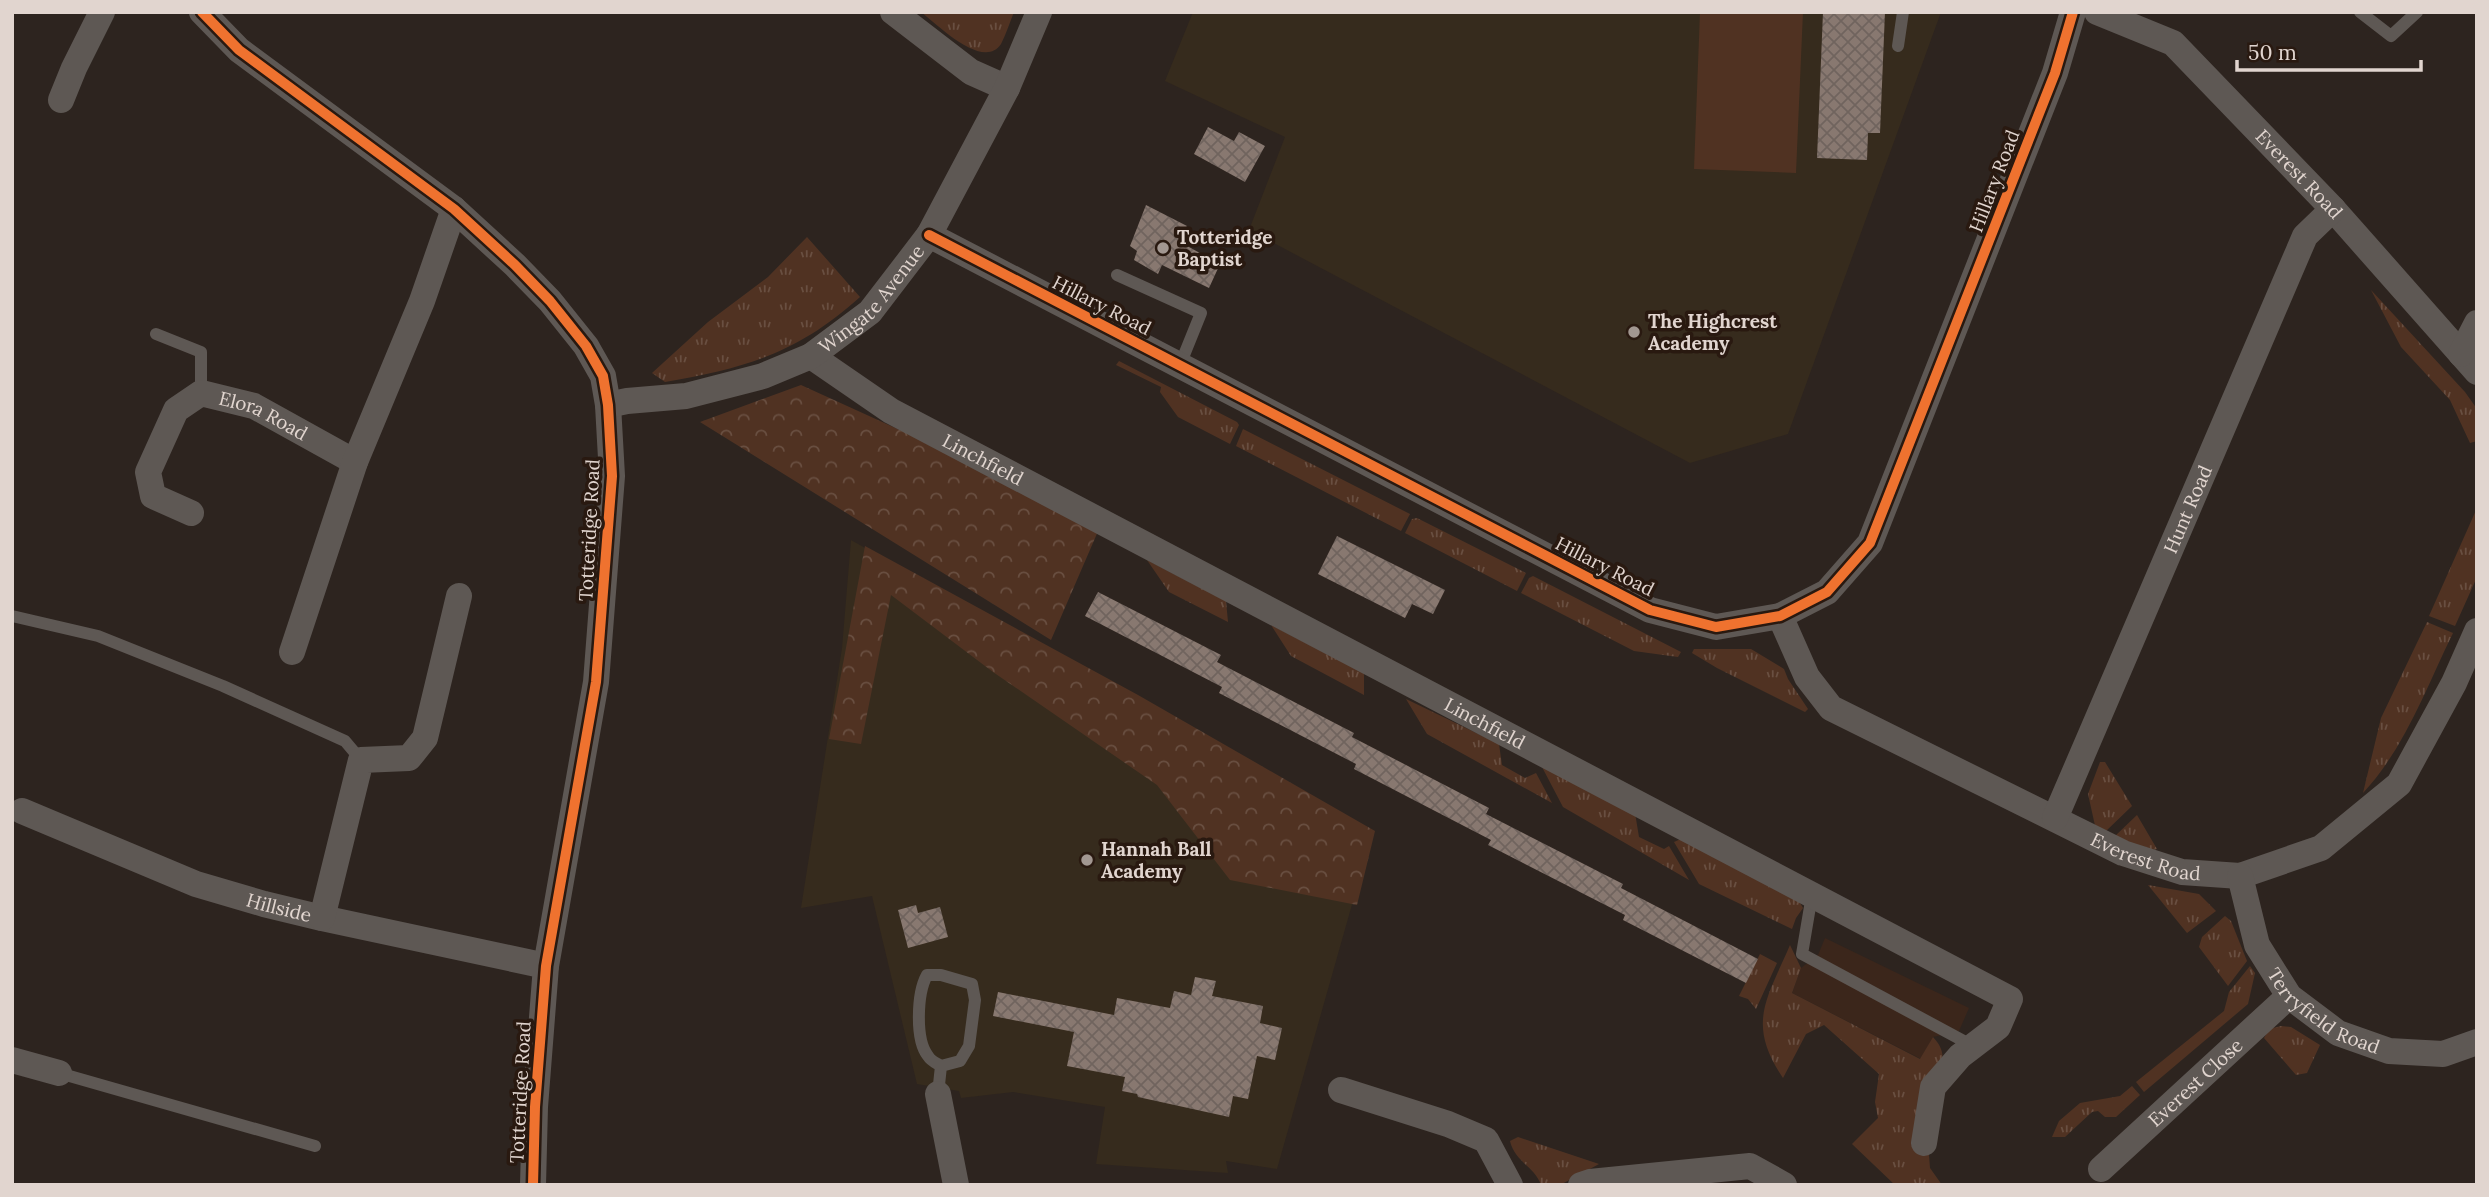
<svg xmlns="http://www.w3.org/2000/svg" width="2489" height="1197" font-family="Lora,serif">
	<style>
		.built { fill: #3b261b }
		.education { fill: #362b1d }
		.grass { fill: url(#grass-tufts) }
		.forest { fill: url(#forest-crowns) }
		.garden { fill: #503222 }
		.building { fill: url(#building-cross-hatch) }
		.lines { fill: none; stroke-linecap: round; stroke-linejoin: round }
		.lane { stroke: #5e5854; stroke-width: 12 }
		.street { stroke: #5e5854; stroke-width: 26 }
		.cycleway-casing { stroke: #291910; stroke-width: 15 }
		.cycleway { stroke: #ef722f; stroke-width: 10 }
		.poi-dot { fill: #a29791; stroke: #291910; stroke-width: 2.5 }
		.labels { text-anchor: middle; stroke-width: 7; stroke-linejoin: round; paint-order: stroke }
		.street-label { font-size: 19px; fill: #e1d5cf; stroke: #291910 }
		.poi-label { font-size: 19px; font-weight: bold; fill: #e1d5cf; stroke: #291910; text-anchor: start }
	</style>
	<defs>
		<pattern id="grass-tufts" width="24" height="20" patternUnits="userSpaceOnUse" patternTransform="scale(1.75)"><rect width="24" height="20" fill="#503222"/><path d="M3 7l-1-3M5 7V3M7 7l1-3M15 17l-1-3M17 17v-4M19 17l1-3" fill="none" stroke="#694f41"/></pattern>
		<pattern id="forest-crowns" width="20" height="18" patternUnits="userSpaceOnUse" patternTransform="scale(1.75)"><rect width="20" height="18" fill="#503222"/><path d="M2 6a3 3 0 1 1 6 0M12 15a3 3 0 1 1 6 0" fill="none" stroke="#694f41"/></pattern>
		<pattern id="building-cross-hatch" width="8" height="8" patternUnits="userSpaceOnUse" patternTransform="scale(1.75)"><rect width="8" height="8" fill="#887870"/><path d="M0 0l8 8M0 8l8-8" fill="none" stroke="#70645e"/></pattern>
	</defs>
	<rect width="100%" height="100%" fill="#2d241f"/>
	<!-- built -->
	<path class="built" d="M 1825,938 L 1969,1008 L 1959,1031 L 1933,1037 L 1921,1059 L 1792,993 L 1801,968 L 1818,955 Z"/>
	<!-- education -->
	<path class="education" d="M 1193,12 L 1941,12 L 1788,434 L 1690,463 L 1249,230 L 1285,137 L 1165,81 Z
		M 851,540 L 1372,834 L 1277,1169 L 1226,1161 L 1228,1173 L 1096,1164 L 1105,1107 L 1013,1092 L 961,1098 L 959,1091 L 917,1084 L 872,896 L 801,908 L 842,648 Z"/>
	<!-- grass -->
	<path class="grass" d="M 921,12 L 1014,12 C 1010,22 1006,34 1001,44 C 983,71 937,24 921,12 Z
		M 807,237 L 860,297 C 798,353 746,368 665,382 L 652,373 L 708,322 L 768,277 Z
		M 2371,290 L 2465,392 L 2477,409 L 2477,441 L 2470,443 L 2450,400 L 2401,347 Z
		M 1119,361 L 1237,422 L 1239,425 L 1230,444 L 1178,417 L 1160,392 L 1161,387 L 1116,365 Z
		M 1243,429 L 1410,514 L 1401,531 L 1236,446 Z
		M 2477,508 L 2477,577 L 2455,626 L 2429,616 Z
		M 1417,518 L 1526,573 L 1517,591 L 1405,533 L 1412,519 Z
		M 1147,560 L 1226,601 L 1228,622 L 1169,592 Z
		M 1533,576 L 1681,652 L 1678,657 L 1634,651 L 1521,593 L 1529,578 Z
		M 2427,622 L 2453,633 C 2426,688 2405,748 2363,793 L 2381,718 Z
		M 1271,625 L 1364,673 L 1364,695 L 1291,656 Z
		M 1694,649 L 1751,649 L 1784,669 L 1788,679 L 1808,709 L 1805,712 L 1717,668 L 1692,653 Z
		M 1406,699 L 1499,744 L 1502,765 L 1525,778 L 1536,773 L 1552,803 L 1427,734 Z
		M 2100,762 L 2105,762 L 2132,806 L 2106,831 L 2096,830 L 2088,794 Z
		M 1542,767 L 1635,813 L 1639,837 L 1664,849 L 1669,846 L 1689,880 L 1563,807 Z
		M 2137,815 L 2157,849 L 2149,851 L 2114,837 Z
		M 1683,838 L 1796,896 L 1803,908 L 1796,918 L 1792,929 L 1699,884 L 1674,842 Z
		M 2148,885 L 2199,894 L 2216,911 L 2187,933 Z
		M 2225,916 L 2231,921 L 2247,961 L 2228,986 L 2199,947 L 2202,937 Z
		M 1790,945 L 1801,968 L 1792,993 L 1920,1059 L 1933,1037 C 1940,1045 1944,1051 1942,1063 L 1926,1117 L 1930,1168 L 1942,1185 L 1895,1185 L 1852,1144 L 1878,1118 L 1875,1102 L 1879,1074 L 1824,1025 L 1806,1034 L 1783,1078 C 1746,1023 1767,999 1790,945 Z
		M 1760,954 L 1777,963 L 1756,1009 L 1748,999 L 1739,996 Z
		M 2250,966 L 2255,973 L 2248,1004 L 2144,1092 L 2136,1082 L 2224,1011 L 2229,992 Z
		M 2281,1026 L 2291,1027 L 2320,1045 L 2307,1073 L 2296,1075 L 2264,1038 L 2269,1029 Z
		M 2132,1086 L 2140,1095 L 2116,1117 L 2105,1117 L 2098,1111 L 2092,1112 L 2065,1137 L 2052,1137 L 2059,1121 L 2080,1103 L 2120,1096 Z
		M 1518,1137 L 1599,1164 L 1560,1185 L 1541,1185 C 1535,1167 1515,1162 1510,1141 Z"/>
	<!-- forest -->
	<path class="forest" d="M 801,385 L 1102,522 L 1051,640 L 700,422 Z
		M 865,546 L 1138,695 L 1375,831 L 1357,905 L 1230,880 L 1157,785 L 993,672 L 891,595 L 861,744 L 829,739 Z"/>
	<!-- garden -->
	<path class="garden" d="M 1700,12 L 1803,12 L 1796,173 L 1694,169 Z"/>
	<!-- building -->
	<path class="building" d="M 1823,12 L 1885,12 L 1880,133 L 1868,133 L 1867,160 L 1817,158 Z
		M 1208,127 L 1234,141 L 1239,132 L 1265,146 L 1245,182 L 1194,154 Z
		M 1146,205 L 1187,226 L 1178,241 L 1220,264 L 1209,288 L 1162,265 L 1158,274 L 1134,260 L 1137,251 L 1130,246 Z
		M 1337,536 L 1445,590 L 1433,614 L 1412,604 L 1405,618 L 1318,574 Z
		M 1098,592 L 1221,655 L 1217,662 L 1354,733 L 1352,737 L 1489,808 L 1486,814 L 1623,884 L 1621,888 L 1758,959 L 1746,983 L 1623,920 L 1625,915 L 1488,845 L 1491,840 L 1354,769 L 1356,764 L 1219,693 L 1222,687 L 1085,616 Z
		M 916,905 L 918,913 L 940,907 L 948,937 L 908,948 L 898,910 Z
		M 1195,977 L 1216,981 L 1212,996 L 1263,1006 L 1260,1023 L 1282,1028 L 1275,1060 L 1257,1056 L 1248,1099 L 1233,1096 L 1229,1117 L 1138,1097 L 1137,1094 L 1122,1091 L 1125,1077 L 1067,1066 L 1074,1032 L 993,1016 L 998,992 L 1114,1015 L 1117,998 L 1170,1008 L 1174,991 L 1191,995 Z"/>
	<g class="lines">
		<!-- lane -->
		<path class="lane" d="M 2360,12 L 2391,36 L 2417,12
			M 1898,46 L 1903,12
			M 1117,275 L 1201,313 L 1180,365
			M 156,334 L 201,352 L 201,393
			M 12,616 L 98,636 L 223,686 L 345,741 L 361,760
			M 1812,895 L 1802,954 L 1973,1046
			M 59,1073 L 315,1146
			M 938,1094 L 941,1066 L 960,1061 L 969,1046 L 975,1000 L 972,984 L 941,975 L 927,975 C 917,993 915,1040 928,1056 C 931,1061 936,1063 941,1066"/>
		<!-- street -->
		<g class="street">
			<path d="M 202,12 L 239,50 L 454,209 L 515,265 L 550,301 L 586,346 L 603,376 L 608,405 L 612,476 L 596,682 L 546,966 L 535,1107 L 533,1185"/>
			<path d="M 893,12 L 971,72 L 1007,88"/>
			<path id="s1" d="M 2097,12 L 2173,43 L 2333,209 L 2477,372"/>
			<path d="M 61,100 L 74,68 L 102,12"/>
			<path d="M 929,235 L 1650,610 L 1716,627 L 1780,616 L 1827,592 L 1870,543 L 2055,73 L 2073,12"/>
			<path d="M 2461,354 L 2477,323"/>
			<path id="s2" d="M 811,356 L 891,411 L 2010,999 L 1998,1027 L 1960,1056 L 1933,1087 L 1924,1143"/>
			<path id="s3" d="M 608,405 L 627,401 L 686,396 L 763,376 L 811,356 L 870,312 L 929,235 L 1007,88 L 1039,12"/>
			<path id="s4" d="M 191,513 L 153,496 L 148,472 L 176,410 L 201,393 L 254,406 L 355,462"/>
			<path id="s5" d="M 1780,616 L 1807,677 L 1831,708 L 2123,853 L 2182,872 L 2240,876 L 2321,848 L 2399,784 L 2454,683 L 2477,631"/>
			<path d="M 292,652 L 355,462 L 422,301 L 454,209"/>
			<path id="s6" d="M 22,811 L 196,884 L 264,904 L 322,918 L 546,966"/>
			<path id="s7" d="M 2055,818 L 2305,236 L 2333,209"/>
			<path id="s8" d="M 2240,876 L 2257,945 L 2289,996 L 2338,1033 L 2389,1051 L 2443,1054 L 2477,1042"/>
			<path d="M 322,918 L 361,760 L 409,758 L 425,738 L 459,596"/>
			<path d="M 12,1060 L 59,1073"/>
			<path d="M 1341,1090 L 1448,1124 L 1486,1140 L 1510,1185"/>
			<path d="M 938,1094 L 956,1185"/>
			<path id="s9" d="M 2101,1169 L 2289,996"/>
			<path d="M 1581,1185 L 1590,1182 L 1750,1166 L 1784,1185"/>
		</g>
		<defs>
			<path id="cycleway" d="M 202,12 L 239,50 L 454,209 L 515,265 L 550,301 L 586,346 L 603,376 L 608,405 L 612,476 L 596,682 L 546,966 L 535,1107 L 533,1185
				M 929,235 L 1650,610 L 1716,627 L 1780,616 L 1827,592 L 1870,543 L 2055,73 L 2073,12"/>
		</defs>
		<!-- cycleway casing -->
		<use href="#cycleway" class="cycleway-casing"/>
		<!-- cycleway -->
		<use href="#cycleway" class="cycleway"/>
	</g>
	<!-- markers -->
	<g class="poi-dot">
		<circle cx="1163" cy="248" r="7"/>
		<circle cx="1634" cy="332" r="7"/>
		<circle cx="1087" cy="860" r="7"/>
	</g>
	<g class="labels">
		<!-- street labels -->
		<g class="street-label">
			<text dy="7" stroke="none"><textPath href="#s1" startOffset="264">Everest Road</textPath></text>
			<text transform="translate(1994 181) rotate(-69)" y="7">Hillary Road</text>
			<text dy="7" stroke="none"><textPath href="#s3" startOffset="294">Wingate Avenue</textPath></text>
			<text transform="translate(1102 305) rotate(27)" y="7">Hillary Road</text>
			<text dy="7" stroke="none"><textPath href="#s4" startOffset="231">Elora Road</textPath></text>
			<text dy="7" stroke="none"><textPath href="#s2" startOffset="201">Linchfield</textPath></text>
			<text dy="7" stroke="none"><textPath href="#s7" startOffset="336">Hunt Road</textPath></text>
			<text transform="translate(589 530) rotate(-87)" y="7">Totteridge Road</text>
			<text transform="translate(1605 566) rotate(27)" y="7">Hillary Road</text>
			<text dy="7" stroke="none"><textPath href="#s2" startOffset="768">Linchfield</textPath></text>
			<text dy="7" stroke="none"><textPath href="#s5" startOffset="455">Everest Road</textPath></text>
			<text dy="7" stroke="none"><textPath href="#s6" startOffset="275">Hillside</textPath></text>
			<text dy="7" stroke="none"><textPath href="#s8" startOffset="168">Terryfield Road</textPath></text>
			<text dy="7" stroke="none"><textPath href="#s9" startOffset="128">Everest Close</textPath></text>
			<text transform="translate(520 1092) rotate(-87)" y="7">Totteridge Road</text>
		</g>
		<!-- poi labels -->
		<g class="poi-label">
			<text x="1177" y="244">Totteridge<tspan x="1177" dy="22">Baptist</tspan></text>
			<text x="1648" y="328">The Highcrest<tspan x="1648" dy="22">Academy</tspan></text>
			<text x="1101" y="856">Hannah Ball<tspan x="1101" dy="22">Academy</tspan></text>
		</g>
	</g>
	<!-- border -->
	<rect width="2489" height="1197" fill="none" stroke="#e1d5cf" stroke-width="28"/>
	<!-- scale -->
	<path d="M2237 60v10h184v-10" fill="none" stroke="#e1d5cf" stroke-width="3.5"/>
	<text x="2248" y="60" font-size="21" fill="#e1d5cf" stroke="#291910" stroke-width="5" paint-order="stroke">50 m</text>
</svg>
